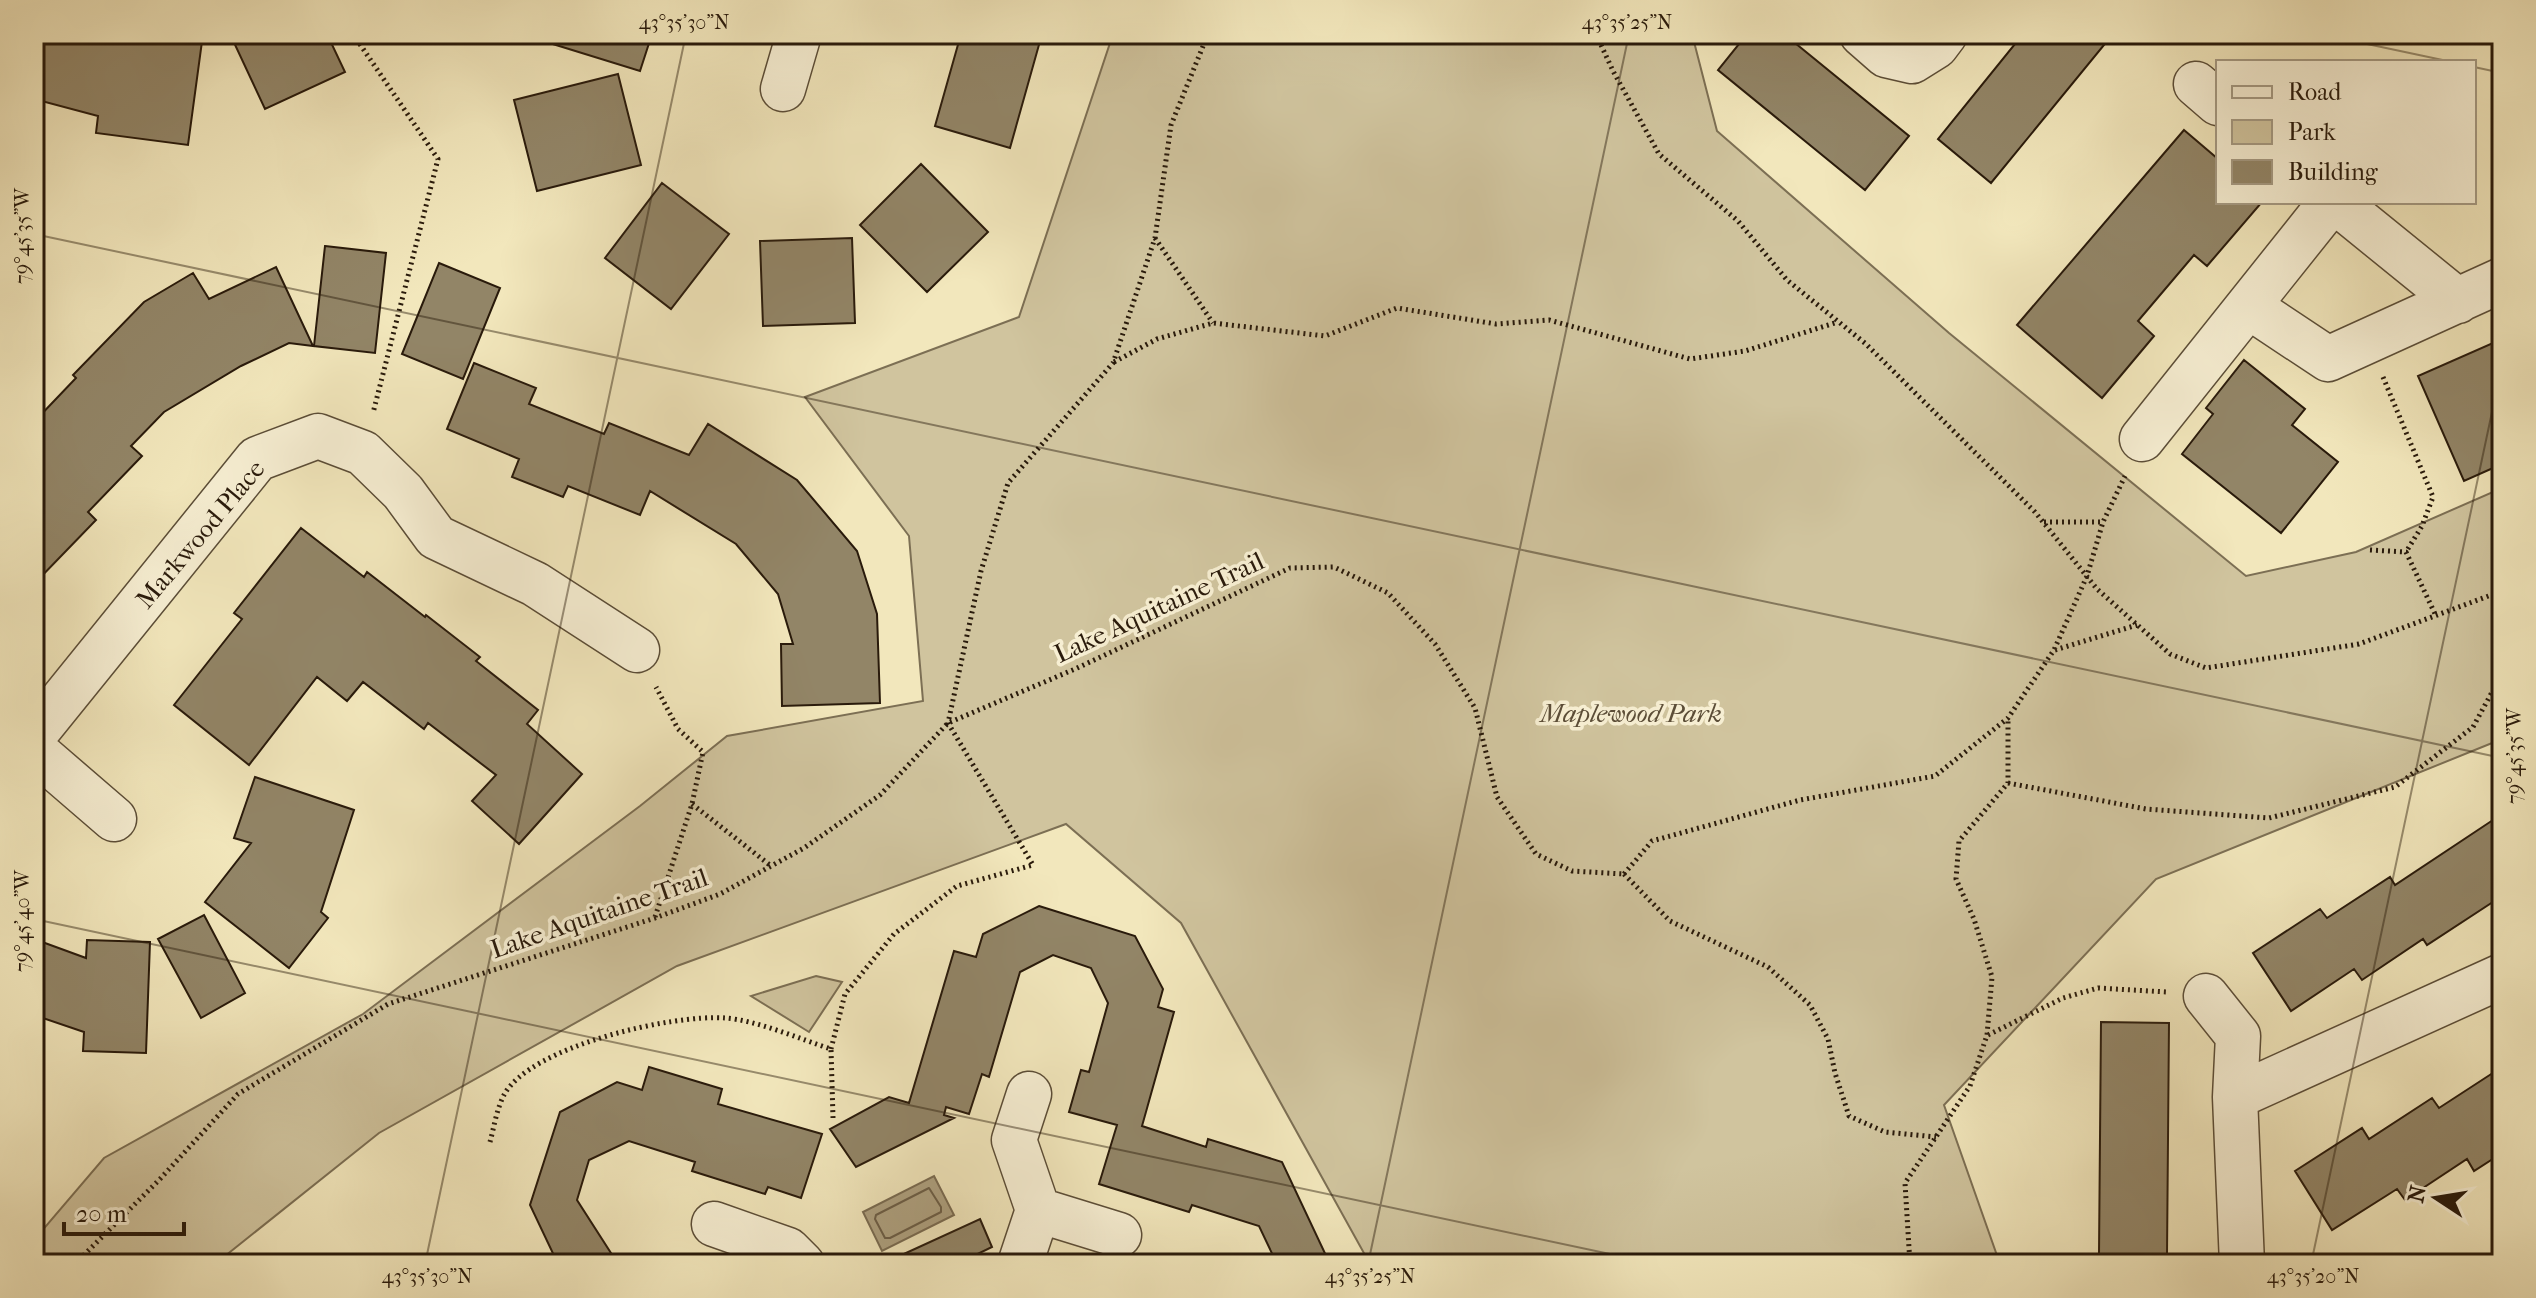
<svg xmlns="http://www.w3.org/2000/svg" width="2536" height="1298" font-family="'IM FELL French Canon',serif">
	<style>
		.green { fill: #d0c49e; stroke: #7c6f54; stroke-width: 2 }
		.water { fill: #aea180; stroke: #796b51; stroke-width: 2 }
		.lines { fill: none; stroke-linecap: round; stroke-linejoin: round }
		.shore { stroke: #6c5e46; stroke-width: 2 }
		.building { fill: #928567; stroke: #291a0b; stroke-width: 2 }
		.minor-casing { stroke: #5b4d37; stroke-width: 47 }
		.path { stroke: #291a0b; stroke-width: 5; stroke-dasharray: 2 4; stroke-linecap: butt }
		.minor { stroke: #f7efd3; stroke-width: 44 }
		.ticks { fill: none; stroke: #291a0b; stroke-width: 2; stroke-opacity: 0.45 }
		.labels { text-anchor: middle; stroke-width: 7; stroke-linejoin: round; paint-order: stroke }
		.street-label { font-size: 26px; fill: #291a0b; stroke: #f7efd3 }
		.park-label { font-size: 26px; font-style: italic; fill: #5b4d37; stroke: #f7efd3 }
		.neatline { fill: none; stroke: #291a0b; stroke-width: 3 }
		.ticks-label { font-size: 20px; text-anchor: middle; fill: #291a0b }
	</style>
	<rect width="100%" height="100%" fill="#f2e7bc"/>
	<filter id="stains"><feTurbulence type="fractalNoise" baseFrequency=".0025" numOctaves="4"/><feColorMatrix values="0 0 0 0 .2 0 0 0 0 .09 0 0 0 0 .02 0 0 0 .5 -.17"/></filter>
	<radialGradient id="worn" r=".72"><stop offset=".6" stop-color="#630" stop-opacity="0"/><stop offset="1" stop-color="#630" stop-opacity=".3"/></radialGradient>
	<!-- green -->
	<path class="green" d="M 1113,34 L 1692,34 L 1717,131 L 1949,333 L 2246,576 L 2356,552 L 2502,488 L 2502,739 L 2156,879 L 1944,1105 L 2000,1264 L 1370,1264 L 1181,923 L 1066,824 L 677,966 L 379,1133 L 215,1264 L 34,1264 L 34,1240 L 104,1158 L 363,1014 L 640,806 L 727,736 L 923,701 L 909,536 L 805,397 L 1019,317 Z
		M 816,976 L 842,982 L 809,1032 L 751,996 Z"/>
	<!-- water -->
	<path class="water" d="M 934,1176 L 954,1215 L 882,1251 L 863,1212 Z"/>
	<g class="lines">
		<!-- shore -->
		<path class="shore" d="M 929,1188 L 941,1207 L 941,1212 L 890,1238 L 885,1238 L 875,1219 L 876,1215 Z"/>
	</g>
	<!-- building -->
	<path class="building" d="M 34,34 L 203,34 L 188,145 L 96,133 L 98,116 L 34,99 Z
		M 230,34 L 327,34 L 345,72 L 265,109 Z
		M 544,34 L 652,34 L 640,71 L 543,41 Z
		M 961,34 L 1042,34 L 1010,148 L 935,126 Z
		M 1747,34 L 1784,34 L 1909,136 L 1865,190 L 1718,70 Z
		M 2023,34 L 2113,34 L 1991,183 L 1938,139 Z
		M 618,74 L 641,165 L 537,191 L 514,100 Z
		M 2184,130 L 2218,159 L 2218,202 L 2262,202 L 2207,266 L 2194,255 L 2138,321 L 2154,336 L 2102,398 L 2017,325 Z
		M 921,164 L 988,232 L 927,292 L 860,225 Z
		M 662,183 L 729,234 L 671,309 L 605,258 Z
		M 852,238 L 855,323 L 763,326 L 760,241 Z
		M 325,246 L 386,253 L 375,353 L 314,346 Z
		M 439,263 L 500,288 L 463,379 L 402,354 Z
		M 276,267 L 313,346 L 289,343 L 241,366 L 164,412 L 131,446 L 142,456 L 88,512 L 96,520 L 34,584 L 34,422 L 76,378 L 73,375 L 144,302 L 193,273 L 209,299 Z
		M 2502,339 L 2502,464 L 2464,481 L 2418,376 Z
		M 2244,360 L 2305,409 L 2292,425 L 2338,462 L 2281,533 L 2182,454 L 2213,414 L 2206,408 Z
		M 474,363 L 536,388 L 529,404 L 604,434 L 609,423 L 689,455 L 708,424 L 797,480 L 857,551 L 877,614 L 880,703 L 782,706 L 781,644 L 793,644 L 778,594 L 736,544 L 650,491 L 640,515 L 568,486 L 563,497 L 512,477 L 519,459 L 447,429 Z
		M 301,528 L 364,577 L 367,572 L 425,617 L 426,615 L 480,657 L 476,661 L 538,710 L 527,724 L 582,774 L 519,844 L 472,801 L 496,775 L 428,723 L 424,729 L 363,682 L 347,701 L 317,677 L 249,765 L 174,705 L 242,619 L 234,613 Z
		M 255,777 L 354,810 L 321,912 L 328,918 L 289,968 L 205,902 L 251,843 L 234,838 Z
		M 2502,814 L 2502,896 L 2427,945 L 2423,939 L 2362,980 L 2354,969 L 2291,1011 L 2253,953 L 2320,909 L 2327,918 L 2390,877 L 2395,885 Z
		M 1039,906 L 1135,936 L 1163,989 L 1158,1007 L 1174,1012 L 1142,1126 L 1206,1147 L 1208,1139 L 1282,1162 L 1330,1264 L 1277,1264 L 1259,1226 L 1192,1205 L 1189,1212 L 1099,1184 L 1117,1125 L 1069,1112 L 1081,1070 L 1089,1072 L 1108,1003 L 1091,968 L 1053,955 L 1020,972 L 989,1077 L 982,1074 L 969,1114 L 946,1107 L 944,1115 L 954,1118 L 856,1167 L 830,1129 L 889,1097 L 909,1103 L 954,951 L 976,957 L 983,934 Z
		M 204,915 L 245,993 L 201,1018 L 158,939 Z
		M 34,939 L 86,958 L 87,940 L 150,942 L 146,1053 L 83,1051 L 84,1032 L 34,1015 Z
		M 2101,1022 L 2169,1023 L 2167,1255 L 2099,1254 Z
		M 649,1067 L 722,1089 L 718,1104 L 822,1134 L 801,1198 L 768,1187 L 765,1194 L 692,1171 L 695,1162 L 629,1141 L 589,1160 L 577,1200 L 618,1264 L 558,1264 L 530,1205 L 560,1112 L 617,1082 L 642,1090 Z
		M 2502,1067 L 2502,1153 L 2474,1171 L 2467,1159 L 2405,1200 L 2397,1189 L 2332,1230 L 2295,1171 L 2362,1128 L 2369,1139 L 2432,1098 L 2439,1108 Z
		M 980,1219 L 992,1247 L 957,1264 L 882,1264 Z"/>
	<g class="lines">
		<defs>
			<path id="minor" d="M 1862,34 L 1886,55 L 1912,61 L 1936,46 L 1945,34
				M 2196,84 L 2218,103
				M 783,89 L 799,34
				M 2336,202 L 2458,301
				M 2248,306 L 2328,359 L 2502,280
				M 2142,439 L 2331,202
				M 34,735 L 257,459 L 318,436 L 363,453 L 403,492 L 436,537 L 535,584 L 637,650
				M 34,750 L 114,819
				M 2206,996 L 2238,1036 L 2235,1097
				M 1038,1210 L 1119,1235
				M 714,1224 L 788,1250 L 802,1264
				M 1020,1264 L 1038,1210 L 1014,1140 L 1029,1094
				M 2242,1264 L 2235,1097 L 2502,976"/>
		</defs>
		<!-- minor casing -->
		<use href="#minor" class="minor-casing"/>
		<!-- path -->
		<path class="path" d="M 353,34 L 438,159 L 373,413
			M 1596,34 L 1613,71 L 1659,154 L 1738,221 L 1787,280 L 1866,344 L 2035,512 L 2097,589 L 2170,654 L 2206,668 L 2359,644 L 2502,591
			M 1155,238 L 1213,323
			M 1114,362 L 1157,339 L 1213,323 L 1325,336 L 1397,308 L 1496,324 L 1549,320 L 1690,359 L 1745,351 L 1838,322
			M 2383,377 L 2433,497 L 2422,526 L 2406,552
			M 2044,522 L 2103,522
			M 2370,550 L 2406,552 L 2436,616
			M 2055,650 L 2137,625
			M 2008,783 L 2146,809 L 2269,818 L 2395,787 L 2473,727 L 2497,683 L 2502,667
			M 692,804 L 771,866
			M 1624,874 L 1652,841 L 1800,800 L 1935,776 L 2008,718 L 2054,650 L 2087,576 L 2103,522 L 2125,476
			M 1624,874 L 1670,921 L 1768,967 L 1810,1005 L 1828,1039 L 1835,1073 L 1849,1116 L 1885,1132 L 1936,1137
			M 655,917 L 692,804 L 703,752 L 678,729 L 656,687
			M 1988,1035 L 2063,998 L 2098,988 L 2167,992
			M 831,1049 L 845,994 L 894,934 L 957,886 L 1033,865 L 948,723 L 981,571 L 1008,483 L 1113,363 L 1155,238 L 1171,125 L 1208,34
			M 490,1142 C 494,1127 497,1108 504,1095 C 530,1046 673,1014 725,1018 C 756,1020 800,1039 831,1049 L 833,1118
			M 75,1264 L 160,1179 L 238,1094 L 388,1004 L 655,918 L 720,894 L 804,848 L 880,795 L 948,723 L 1075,669 L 1290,568 L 1334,567 L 1388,593 L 1435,644 L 1475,708 L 1497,797 L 1536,854 L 1572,871 L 1624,874
			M 1910,1264 L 1905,1183 L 1970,1086 L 1987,1035 L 1992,977 L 1974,919 L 1956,879 L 1959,841 L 2008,783 L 2008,719"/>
		<!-- minor -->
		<use href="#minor" class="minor"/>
	</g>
	<!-- ticks -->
	<path class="ticks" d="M 2320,34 L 2452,62M 2474,67 L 2502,73M 34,234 L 2502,758M 34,919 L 1657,1264M 425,1264 L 686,34M 1368,1264 L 1629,34M 2311,1264 L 2502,365"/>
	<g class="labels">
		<!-- street labels -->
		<g class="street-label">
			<text transform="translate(200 534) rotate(-50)" y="9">Markwood Place</text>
			<text transform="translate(1159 607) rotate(-25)" y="9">Lake Aquitaine Trail</text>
			<text transform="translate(599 913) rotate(-19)" y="9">Lake Aquitaine Trail</text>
		</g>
		<!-- park labels -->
		<g class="park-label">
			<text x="1631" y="722">Maplewood Park</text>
		</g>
	</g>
	<!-- margin -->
	<rect width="2536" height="1298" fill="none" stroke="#f2e7bc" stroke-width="88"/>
	<!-- legend -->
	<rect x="2216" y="60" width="260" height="144" fill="#f7efd3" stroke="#a59a83" stroke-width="2"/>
	<rect x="2232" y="86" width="40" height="12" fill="#f7efd3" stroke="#a59a83" stroke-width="2"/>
	<text x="2288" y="100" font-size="24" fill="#291a0b">Road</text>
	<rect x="2232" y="120" width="40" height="24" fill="#d0c49e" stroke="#a59a83" stroke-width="2"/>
	<text x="2288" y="140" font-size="24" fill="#291a0b">Park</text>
	<rect x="2232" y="160" width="40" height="24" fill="#928567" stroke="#a59a83" stroke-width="2"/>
	<text x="2288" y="180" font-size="24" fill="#291a0b">Building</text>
	<!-- north arrow -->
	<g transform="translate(2436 1198) rotate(282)" stroke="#f7efd3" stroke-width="6" paint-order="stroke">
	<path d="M0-6L14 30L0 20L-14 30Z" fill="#291a0b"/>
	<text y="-12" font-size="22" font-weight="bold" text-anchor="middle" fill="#291a0b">N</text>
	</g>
	<!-- scale -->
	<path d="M64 1222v12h120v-12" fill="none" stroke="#291a0b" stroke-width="4"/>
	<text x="76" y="1222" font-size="24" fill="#291a0b" stroke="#f7efd3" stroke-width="6" paint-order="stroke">20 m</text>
	<rect x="44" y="44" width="2448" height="1210" class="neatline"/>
	<g class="ticks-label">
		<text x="684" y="29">43°35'30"N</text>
		<text x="1627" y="29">43°35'25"N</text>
		<text transform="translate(22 236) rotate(-90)" y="7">79°45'35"W</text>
		<text transform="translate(2514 756) rotate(-90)" y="7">79°45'35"W</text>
		<text transform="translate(22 921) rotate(-90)" y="7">79°45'40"W</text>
		<text x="427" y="1283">43°35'30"N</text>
		<text x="1370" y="1283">43°35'25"N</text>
		<text x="2313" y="1283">43°35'20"N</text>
	</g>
	<rect width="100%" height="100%" filter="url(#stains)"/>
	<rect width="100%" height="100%" fill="url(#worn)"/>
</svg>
